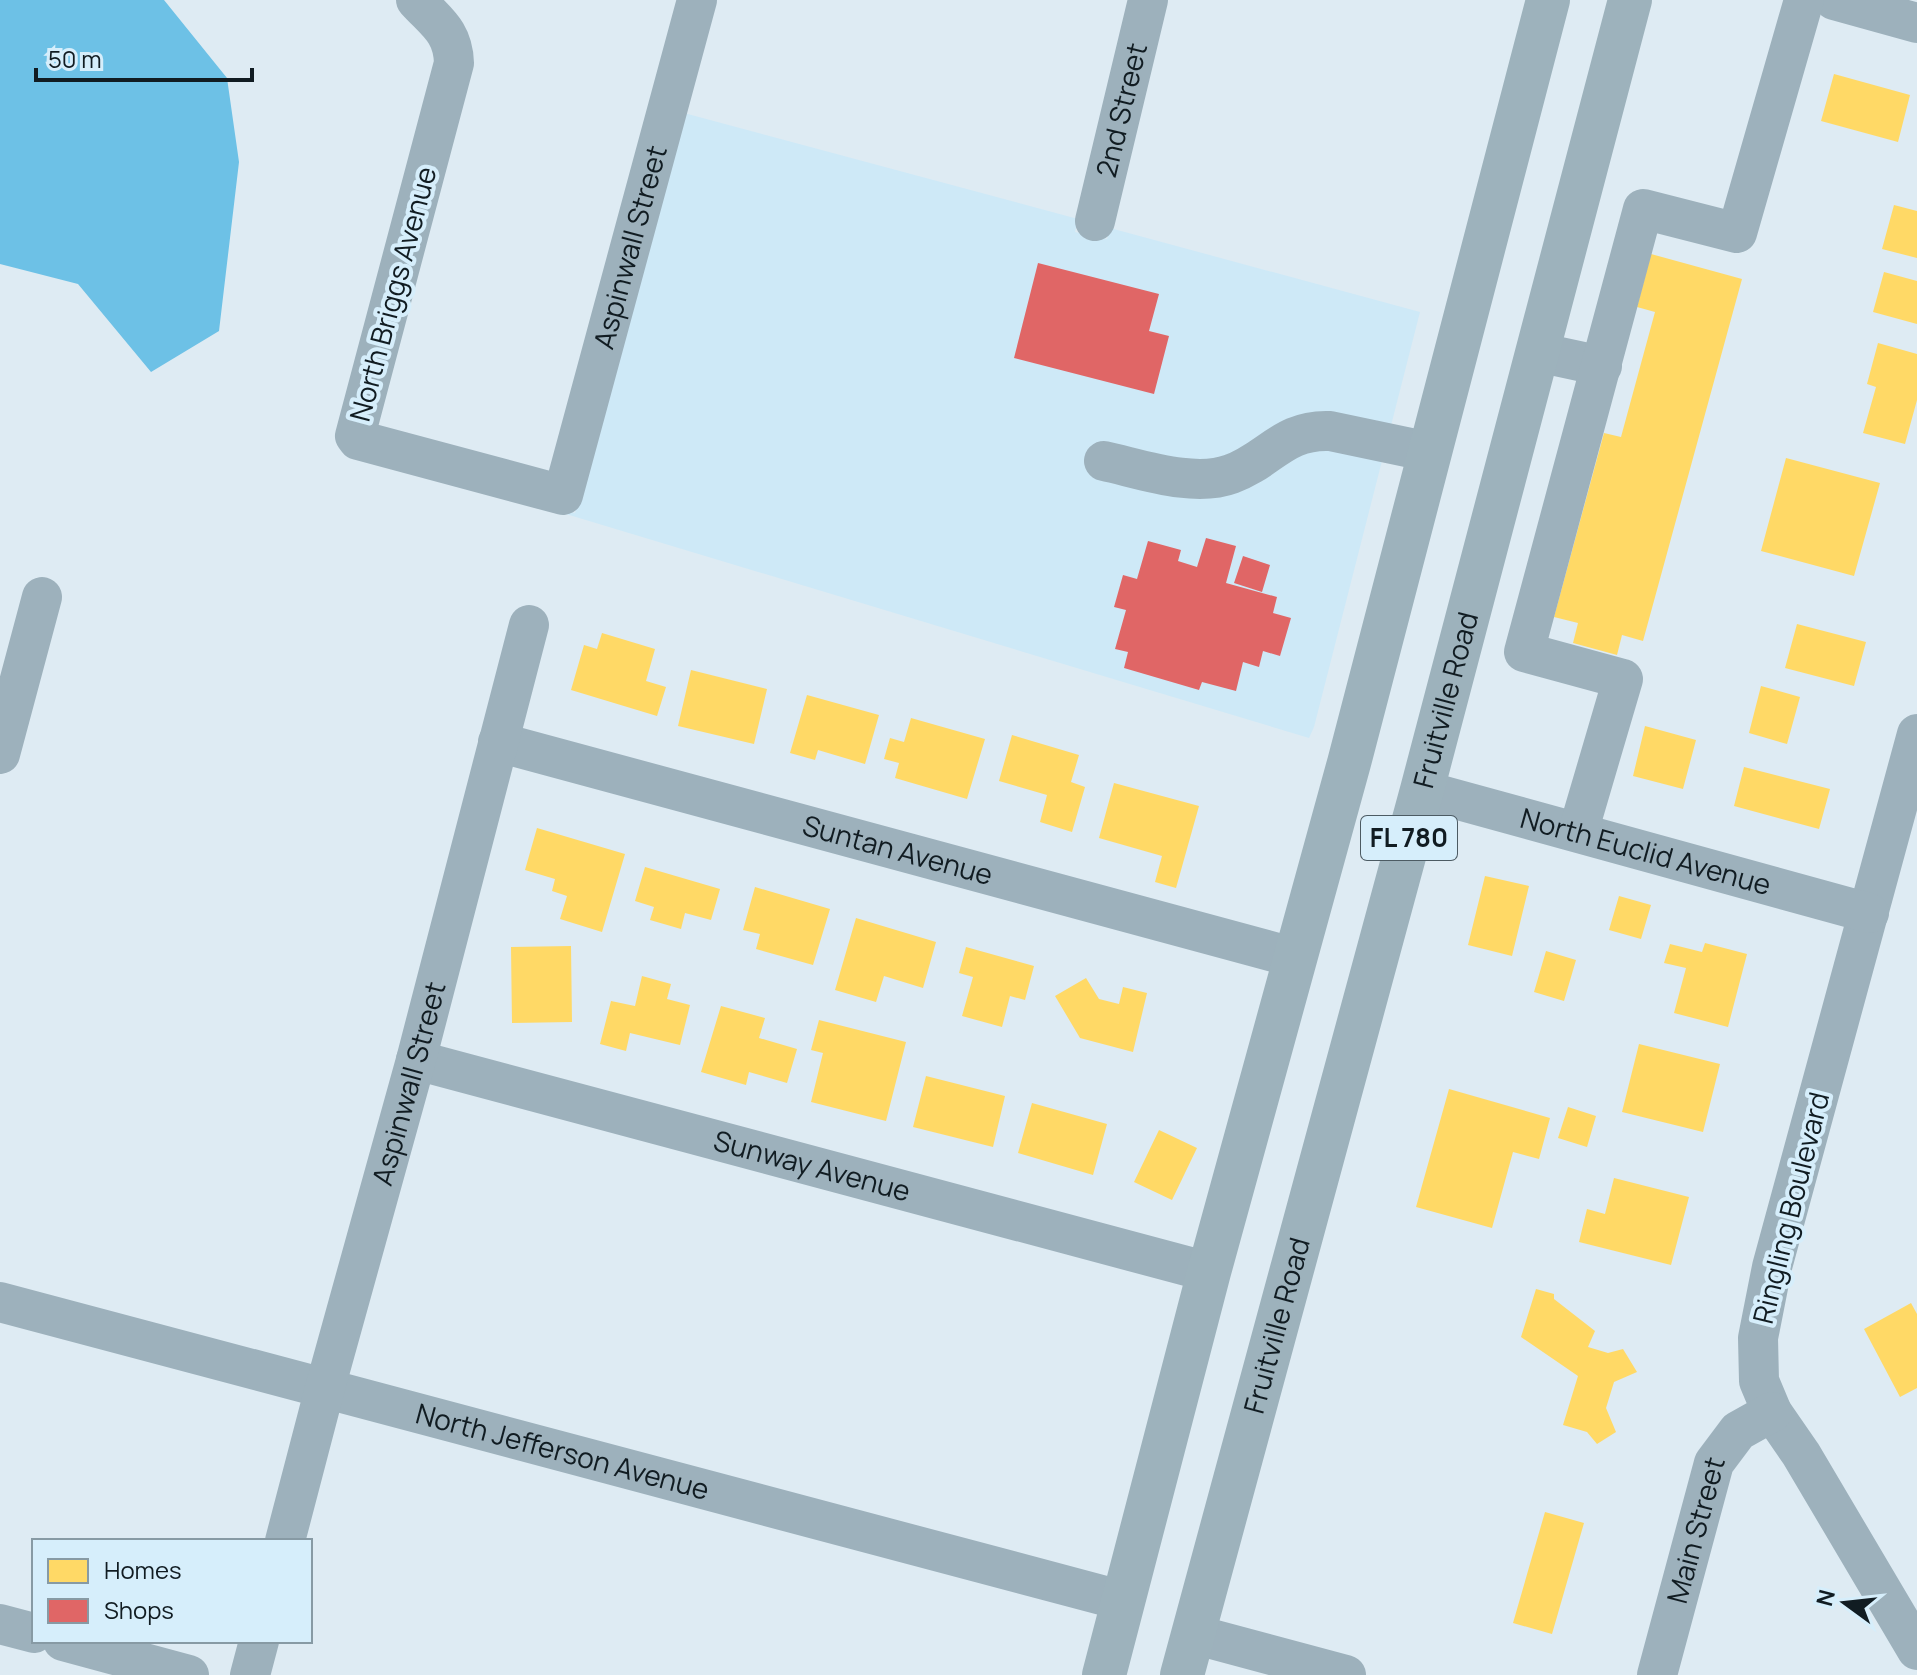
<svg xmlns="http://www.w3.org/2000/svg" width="1917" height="1675" font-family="Manrope,sans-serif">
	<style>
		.built { fill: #cee9f7 }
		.water { fill: #6dc1e6 }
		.homes { fill: #ffd966 }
		.shops { fill: #e06666 }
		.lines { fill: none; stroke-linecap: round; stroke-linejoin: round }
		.minor { stroke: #9db1bc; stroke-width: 40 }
		.major { stroke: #9db2bc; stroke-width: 44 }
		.labels { text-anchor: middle; stroke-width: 8; stroke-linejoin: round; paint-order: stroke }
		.shield { fill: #d6eefb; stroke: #4c5b63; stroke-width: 2 }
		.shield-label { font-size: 26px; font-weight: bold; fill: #111c22 }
		.street-label { font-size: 28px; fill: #111c22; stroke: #d6eefb }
	</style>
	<rect width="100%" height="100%" fill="#deebf3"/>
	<!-- built -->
	<path class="built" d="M 684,113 L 1078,219 L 1075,232 L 1107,239 L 1110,228 L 1420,312 L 1314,727 L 1309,738 L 546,508 L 546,506 L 575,513 Z"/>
	<!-- water -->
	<path class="water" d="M 0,0 L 164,0 L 227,78 L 239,162 L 219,331 L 151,372 L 78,284 L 0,264 Z"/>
	<!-- homes -->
	<path class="homes" d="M 1834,74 L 1910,95 L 1898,142 L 1821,121 Z
		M 1894,205 L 1917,211 L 1917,258 L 1882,249 Z
		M 1651,254 L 1742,279 L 1643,641 L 1622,635 L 1617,655 L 1573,643 L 1578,623 L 1554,617 L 1604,433 L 1621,437 L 1655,312 L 1637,307 Z
		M 1884,272 L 1917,281 L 1917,324 L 1873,312 Z
		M 1878,343 L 1917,354 L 1917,400 L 1905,444 L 1863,433 L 1876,387 L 1867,384 Z
		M 1786,458 L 1880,483 L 1854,576 L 1761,551 Z
		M 1797,624 L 1866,642 L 1854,686 L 1785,668 Z
		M 602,633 L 655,649 L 646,681 L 666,687 L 657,716 L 571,690 L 584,645 L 597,649 Z
		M 691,670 L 767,689 L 754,744 L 678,726 Z
		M 1761,686 L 1800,697 L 1787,744 L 1749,733 Z
		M 807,695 L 879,715 L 865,764 L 818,750 L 815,760 L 790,753 Z
		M 911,718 L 985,739 L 967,799 L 895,778 L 899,763 L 884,759 L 890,738 L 904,742 Z
		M 1645,726 L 1696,740 L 1683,789 L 1633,776 Z
		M 1012,735 L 1079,755 L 1071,782 L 1085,787 L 1072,832 L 1040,822 L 1047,795 L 999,781 Z
		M 1744,767 L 1830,789 L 1819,829 L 1734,806 Z
		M 1114,783 L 1199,806 L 1176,888 L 1155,882 L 1162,856 L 1099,838 Z
		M 537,828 L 625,854 L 602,932 L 560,919 L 567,896 L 552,891 L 555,879 L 525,870 Z
		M 645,867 L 720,889 L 711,920 L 685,913 L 681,929 L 650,920 L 654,907 L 635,901 Z
		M 1485,876 L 1529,886 L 1512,956 L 1468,945 Z
		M 755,887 L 830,909 L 813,965 L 756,949 L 760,934 L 743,930 Z
		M 1619,896 L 1651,905 L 1641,939 L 1609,930 Z
		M 856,918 L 936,942 L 923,988 L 884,976 L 876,1002 L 835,990 Z
		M 1705,943 L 1747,954 L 1728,1027 L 1674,1013 L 1686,968 L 1664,963 L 1670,944 L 1702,952 Z
		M 571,946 L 572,1022 L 512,1023 L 511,947 Z
		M 966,947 L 1034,966 L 1025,1000 L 1010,996 L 1002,1027 L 962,1016 L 973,977 L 959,973 Z
		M 1546,951 L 1576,960 L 1564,1001 L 1534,992 Z
		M 642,976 L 671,984 L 667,999 L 690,1005 L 680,1045 L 630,1033 L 626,1051 L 600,1044 L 611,1001 L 635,1006 Z
		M 1086,978 L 1099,999 L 1119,1004 L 1123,987 L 1147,993 L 1133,1052 L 1080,1038 L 1055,996 Z
		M 721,1006 L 765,1018 L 759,1038 L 797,1049 L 787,1083 L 749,1072 L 746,1085 L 701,1072 Z
		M 819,1020 L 906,1042 L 886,1121 L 811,1102 L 823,1053 L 811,1050 Z
		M 1639,1044 L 1720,1064 L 1703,1132 L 1622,1112 Z
		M 926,1076 L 1005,1096 L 993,1147 L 913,1127 Z
		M 1449,1089 L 1550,1118 L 1539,1159 L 1513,1152 L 1492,1228 L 1416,1207 Z
		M 1032,1103 L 1107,1124 L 1093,1175 L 1018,1153 Z
		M 1568,1107 L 1596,1116 L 1587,1147 L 1558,1138 Z
		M 1159,1130 L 1197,1148 L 1172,1200 L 1134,1182 Z
		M 1614,1178 L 1689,1197 L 1671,1265 L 1579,1242 L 1587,1209 L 1605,1214 Z
		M 1536,1289 L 1554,1294 L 1554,1299 L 1595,1331 L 1588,1347 L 1608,1353 L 1623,1349 L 1637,1372 L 1614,1382 L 1606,1408 L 1616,1432 L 1597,1444 L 1587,1432 L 1563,1425 L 1578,1376 L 1521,1337 Z
		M 1911,1303 L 1917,1314 L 1917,1388 L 1900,1397 L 1864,1329 Z
		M 1545,1512 L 1584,1523 L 1552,1634 L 1513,1623 Z"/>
	<!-- shops -->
	<path class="shops" d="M 1038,263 L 1159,294 L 1149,331 L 1169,336 L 1154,394 L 1014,358 Z
		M 1206,538 L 1236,546 L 1226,583 L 1277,597 L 1273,613 L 1291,618 L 1280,656 L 1263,651 L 1259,667 L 1243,662 L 1236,691 L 1202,682 L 1199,690 L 1124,668 L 1128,652 L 1115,649 L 1126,610 L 1114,607 L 1123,575 L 1137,579 L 1148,541 L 1181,550 L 1178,561 L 1197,567 Z
		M 1243,556 L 1270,565 L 1262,592 L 1234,583 Z"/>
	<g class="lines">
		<!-- minor -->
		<g class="minor">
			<path id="s1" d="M 416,0 C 436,22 453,31 454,63 L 355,436 L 358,440 L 563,495 L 697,0"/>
			<path d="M 1834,0 L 1917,23"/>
			<path id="s2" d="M 1095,221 L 1148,0"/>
			<path d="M 1537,352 L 1602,366"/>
			<path d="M 1104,461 C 1141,469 1194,488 1231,474 C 1270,460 1283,429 1330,431 L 1430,452"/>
			<path d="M 1917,734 L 1772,1267 L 1758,1338 L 1759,1381 L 1772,1412 L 1801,1454 L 1917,1650"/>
			<path id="s3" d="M 498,742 L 1296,958"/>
			<path d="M 0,754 L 42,597"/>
			<path id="s4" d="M 1422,790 L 1869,913"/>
			<path d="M 1578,832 L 1623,679 L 1524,652 L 1643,209 L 1737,233 L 1804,0"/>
			<path id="s5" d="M 416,1060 L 1209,1272"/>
			<path id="s6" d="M 0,1302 L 1124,1601"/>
			<path id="s7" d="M 285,1541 L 325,1388 L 416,1060 L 529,625"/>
			<path d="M 0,1624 L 34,1633"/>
			<path d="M 1193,1634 L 1346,1675"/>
			<path d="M 63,1641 L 189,1675"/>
			<path d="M 250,1675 L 259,1641"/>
			<path id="s8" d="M 1657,1675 L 1714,1463 L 1738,1431 L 1772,1412"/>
		</g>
		<!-- major -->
		<g class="major">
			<path d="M 1104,1675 L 1209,1272 L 1349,763 L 1548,0"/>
			<path id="s9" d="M 1182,1675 L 1422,790 L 1630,0"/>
		</g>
	</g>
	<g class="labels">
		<!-- shield labels -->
		<rect class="shield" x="1361" y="816" width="96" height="44" rx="6"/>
		<g class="shield-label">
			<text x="1409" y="847">FL 780</text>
		</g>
		<!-- street labels -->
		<g class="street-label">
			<text dy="10" stroke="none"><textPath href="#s2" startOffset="114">2nd Street</textPath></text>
			<text dy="10" stroke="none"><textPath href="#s1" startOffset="936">Aspinwall Street</textPath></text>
			<text transform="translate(393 294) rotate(-75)" y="10">North Briggs Avenue</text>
			<text dy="10" stroke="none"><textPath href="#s9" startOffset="1010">Fruitville Road</textPath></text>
			<text dy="10" stroke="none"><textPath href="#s3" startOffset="414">Suntan Avenue</textPath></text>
			<text dy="10" stroke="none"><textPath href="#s4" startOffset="232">North Euclid Avenue</textPath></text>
			<text dy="10" stroke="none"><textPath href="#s7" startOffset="474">Aspinwall Street</textPath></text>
			<text dy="10" stroke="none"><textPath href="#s5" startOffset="410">Sunway Avenue</textPath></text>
			<text transform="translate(1791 1208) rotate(-76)" y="10">Ringling Boulevard</text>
			<text dy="10" stroke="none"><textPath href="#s9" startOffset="362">Fruitville Road</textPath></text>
			<text dy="10" stroke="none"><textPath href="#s6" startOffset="582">North Jefferson Avenue</textPath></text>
			<text dy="10" stroke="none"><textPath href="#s8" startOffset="150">Main Street</textPath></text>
		</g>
	</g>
	<!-- legend -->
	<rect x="32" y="1539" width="280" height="104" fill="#d6eefb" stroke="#879aa4" stroke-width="2"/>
	<rect x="48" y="1559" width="40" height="24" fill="#ffd966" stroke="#879aa4" stroke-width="2"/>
	<text x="104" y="1579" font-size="24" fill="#111c22">Homes</text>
	<rect x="48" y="1599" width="40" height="24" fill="#e06666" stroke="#879aa4" stroke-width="2"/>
	<text x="104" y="1619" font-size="24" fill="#111c22">Shops</text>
	<!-- north arrow -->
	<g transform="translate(1845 1603) rotate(285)" stroke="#d6eefb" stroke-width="6" paint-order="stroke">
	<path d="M0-6L14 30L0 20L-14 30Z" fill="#111c22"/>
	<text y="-12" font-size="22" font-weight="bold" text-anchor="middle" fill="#111c22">N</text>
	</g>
	<!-- scale -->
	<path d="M36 68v12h216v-12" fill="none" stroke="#111c22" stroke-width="4"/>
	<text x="48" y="68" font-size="24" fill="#111c22" stroke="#d6eefb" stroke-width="6" paint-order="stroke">50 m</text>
</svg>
